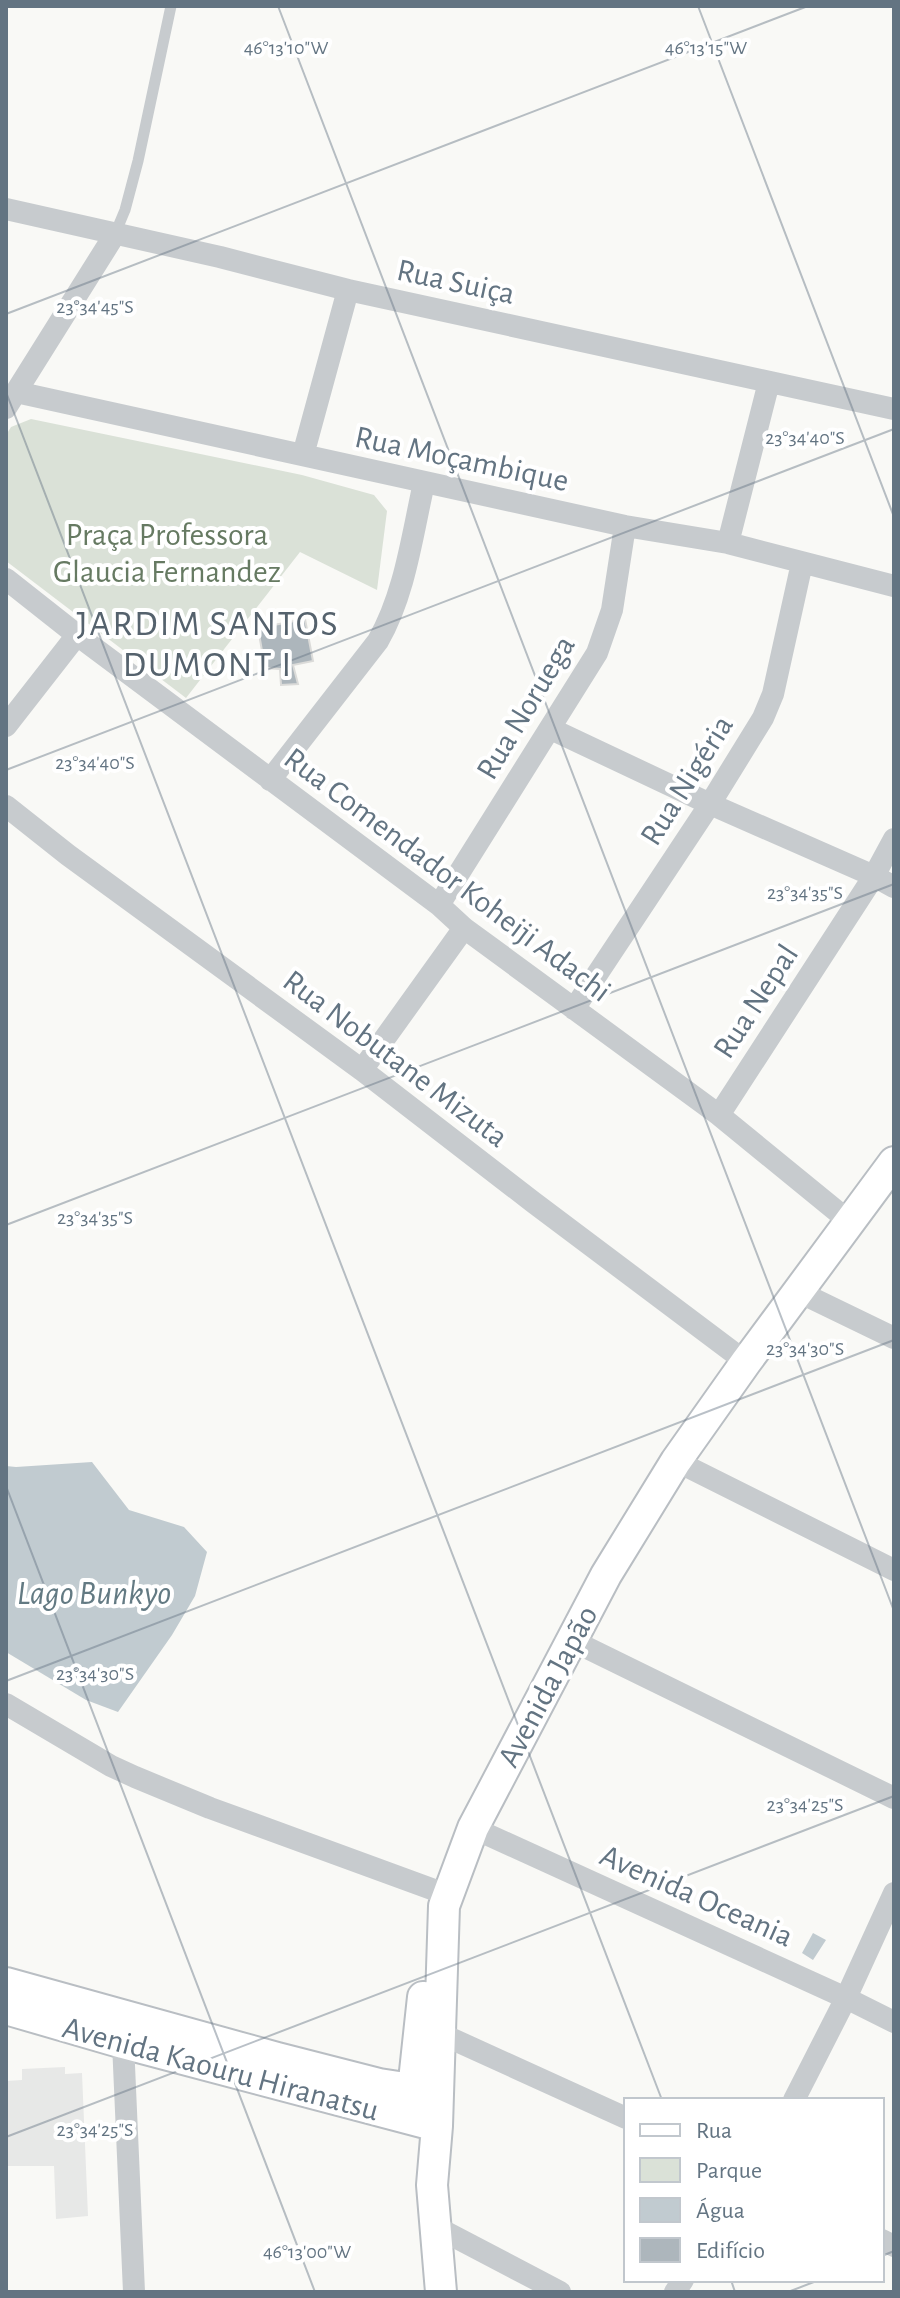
<svg xmlns="http://www.w3.org/2000/svg" width="900" height="2298" font-family="'Alegreya Sans',sans-serif">
	<style>
		.built { fill: #e7e8e7 }
		.green { fill: #dae1d7 }
		.water { fill: #c1cbd0 }
		.building { fill: #adb6bc; stroke: #dbdbd9; stroke-width: 2 }
		.lines { fill: none; stroke-linecap: round; stroke-linejoin: round }
		.secondary-casing { stroke: #b9bec3; stroke-width: 34 }
		.service { stroke: #c7cbce; stroke-width: 11 }
		.minor { stroke: #c7cbce; stroke-width: 22 }
		.secondary { stroke: #fff; stroke-width: 30 }
		.ticks { fill: none; stroke: #637482; stroke-width: 2; stroke-opacity: 0.45 }
		.labels { text-anchor: middle; stroke-width: 8; stroke-linejoin: round; paint-order: stroke }
		.street-label { font-size: 32px; fill: #637482; stroke: #fff }
		.park-label { font-size: 32px; fill: #667a62; stroke: #fff }
		.water-label { font-size: 34px; font-style: italic; fill: #637a83; stroke: #fff }
		.quarter-label { font-size: 36px; letter-spacing: 2px; fill: #55626d; stroke: #fff }
		.ticks-label { font-size: 20px; text-anchor: middle; fill: #637482; stroke: #fff; stroke-width: 8; stroke-linejoin: round; paint-order: stroke }
	</style>
	<rect width="100%" height="100%" fill="#f9f9f6"/>
	<!-- built -->
	<path class="built" d="M 65,2067 L 65,2074 L 82,2073 L 88,2216 L 56,2219 L 54,2166 L 6,2166 L 6,2081 L 22,2080 L 22,2069 Z"/>
	<!-- green -->
	<path class="green" d="M 31,419 L 302,475 L 374,495 L 387,511 L 377,590 L 300,552 L 186,698 L 6,561 L 6,435 L 11,427 Z"/>
	<!-- water -->
	<path class="water" d="M 92,1462 L 129,1510 L 184,1527 L 207,1552 L 195,1596 L 172,1635 L 118,1712 L 86,1700 L 6,1652 L 6,1466 L 16,1467 Z
		M 813,1933 L 826,1940 L 813,1960 L 802,1953 Z"/>
	<!-- building -->
	<path class="building" d="M 305,619 L 313,661 L 293,665 L 298,684 L 281,685 L 280,669 L 265,668 L 258,628 Z"/>
	<g class="lines">
		<defs>
			<path id="secondary" d="M 6,1983 L 277,2058 L 379,2084 L 438,2093
				M 6,2009 L 123,2043 L 437,2126
				M 413,2108 L 413,2090 L 423,1997
				M 441,2292 L 432,2185 L 437,2126 L 444,1906 L 473,1828 L 606,1575 L 676,1461 L 746,1362 L 894,1162"/>
		</defs>
		<!-- secondary casing -->
		<use href="#secondary" class="secondary-casing"/>
		<!-- service -->
		<path class="service" d="M 115,234 L 125,210 L 138,161 L 171,6"/>
		<!-- minor -->
		<path class="minor" d="M 6,209 L 220,257 L 348,290 L 894,409
			M 16,392 L 625,526 L 728,543 L 894,586
			M 6,408 L 115,234
			M 303,455 L 348,290
			M 728,543 L 769,382
			M 6,579 L 77,635 L 439,905 L 464,928 L 719,1115 L 850,1222
			M 6,726 L 77,635
			M 551,729 L 710,804 L 874,876 L 894,887
			M 270,780 L 378,641 C 405,594 412,536 424,483
			M 6,806 L 68,855 L 362,1070 L 533,1202 L 746,1362
			M 439,905 L 597,653 L 612,610 L 625,526
			M 574,1009 L 710,804 L 763,718 L 773,694 L 802,563
			M 362,1070 L 464,928
			M 719,1115 L 874,876 L 894,839
			M 799,1292 L 894,1338
			M 676,1461 L 894,1570
			M 571,1640 L 894,1798
			M 6,1704 L 111,1766 L 135,1777 L 210,1808 L 448,1895
			M 473,1828 L 846,1998 L 894,2022
			M 439,2033 L 626,2118
			M 123,2043 L 134,2292
			M 794,2100 L 846,1998 L 894,1893
			M 436,2227 L 560,2292
			M 882,2240 L 894,2246
			M 675,2292 L 683,2280"/>
		<!-- secondary -->
		<use href="#secondary" class="secondary"/>
	</g>
	<!-- ticks -->
	<path class="ticks" d="M 278,6 L 894,1611M 698,6 L 894,517M 6,314 L 808,6M 6,392 L 662,2100M 6,770 L 894,429M 6,1225 L 894,884M 6,1486 L 315,2292M 6,1681 L 894,1340M 6,2137 L 894,1796M 882,2256 L 894,2251M 731,2280 L 735,2292M 788,2292 L 819,2280"/>
	<g class="labels">
		<!-- street labels -->
		<g class="street-label">
			<text transform="translate(456 281) rotate(12)" y="11">Rua Suiça</text>
			<text transform="translate(462 458) rotate(12)" y="11">Rua Moçambique</text>
			<text transform="translate(525 707) rotate(-59)" y="11">Rua Noruega</text>
			<text transform="translate(686 780) rotate(-58)" y="11">Rua Nigéria</text>
			<text transform="translate(448 874) rotate(37)" y="11">Rua Comendador Koheiji Adachi</text>
			<text transform="translate(755 1001) rotate(-57)" y="11">Rua Nepal</text>
			<text transform="translate(396 1058) rotate(37)" y="11">Rua Nobutane Mizuta</text>
			<text transform="translate(547 1686) rotate(-62)" y="11">Avenida Japão</text>
			<text transform="translate(697 1895) rotate(24)" y="11">Avenida Oceania</text>
			<text transform="translate(221 2068) rotate(15)" y="11">Avenida Kaouru Hiranatsu</text>
		</g>
		<!-- park labels -->
		<g class="park-label">
			<text x="167" y="545">Praça Professora<tspan x="167" dy="37">Glaucia Fernandez</tspan></text>
		</g>
		<!-- water labels -->
		<g class="water-label">
			<text x="94" y="1604">Lago Bunkyo</text>
		</g>
		<!-- quarter labels -->
		<g class="quarter-label">
			<text x="208" y="635">JARDIM SANTOS<tspan x="208" dy="41">DUMONT I</tspan></text>
		</g>
	</g>
	<g class="ticks-label">
		<text x="286" y="54">46°13'10"W</text>
		<text x="706" y="54">46°13'15"W</text>
		<text x="95" y="313">23°34'45"S</text>
		<text x="805" y="444">23°34'40"S</text>
		<text x="95" y="769">23°34'40"S</text>
		<text x="805" y="899">23°34'35"S</text>
		<text x="95" y="1224">23°34'35"S</text>
		<text x="805" y="1355">23°34'30"S</text>
		<text x="95" y="1680">23°34'30"S</text>
		<text x="805" y="1811">23°34'25"S</text>
		<text x="95" y="2136">23°34'25"S</text>
		<text x="307" y="2258">46°13'00"W</text>
	</g>
	<!-- border -->
	<rect width="900" height="2298" fill="none" stroke="#637482" stroke-width="16"/>
	<!-- legend -->
	<rect x="624" y="2098" width="260" height="184" fill="#ffffff" stroke="#c1c7cd" stroke-width="2"/>
	<rect x="640" y="2124" width="40" height="12" fill="#ffffff" stroke="#c1c7cd" stroke-width="2"/>
	<text x="696" y="2138" font-size="24" fill="#637482">Rua</text>
	<rect x="640" y="2158" width="40" height="24" fill="#dae1d7" stroke="#c1c7cd" stroke-width="2"/>
	<text x="696" y="2178" font-size="24" fill="#637482">Parque</text>
	<rect x="640" y="2198" width="40" height="24" fill="#c1cbd0" stroke="#c1c7cd" stroke-width="2"/>
	<text x="696" y="2218" font-size="24" fill="#637482">Água</text>
	<rect x="640" y="2238" width="40" height="24" fill="#adb6bc" stroke="#c1c7cd" stroke-width="2"/>
	<text x="696" y="2258" font-size="24" fill="#637482">Edifício</text>
</svg>
